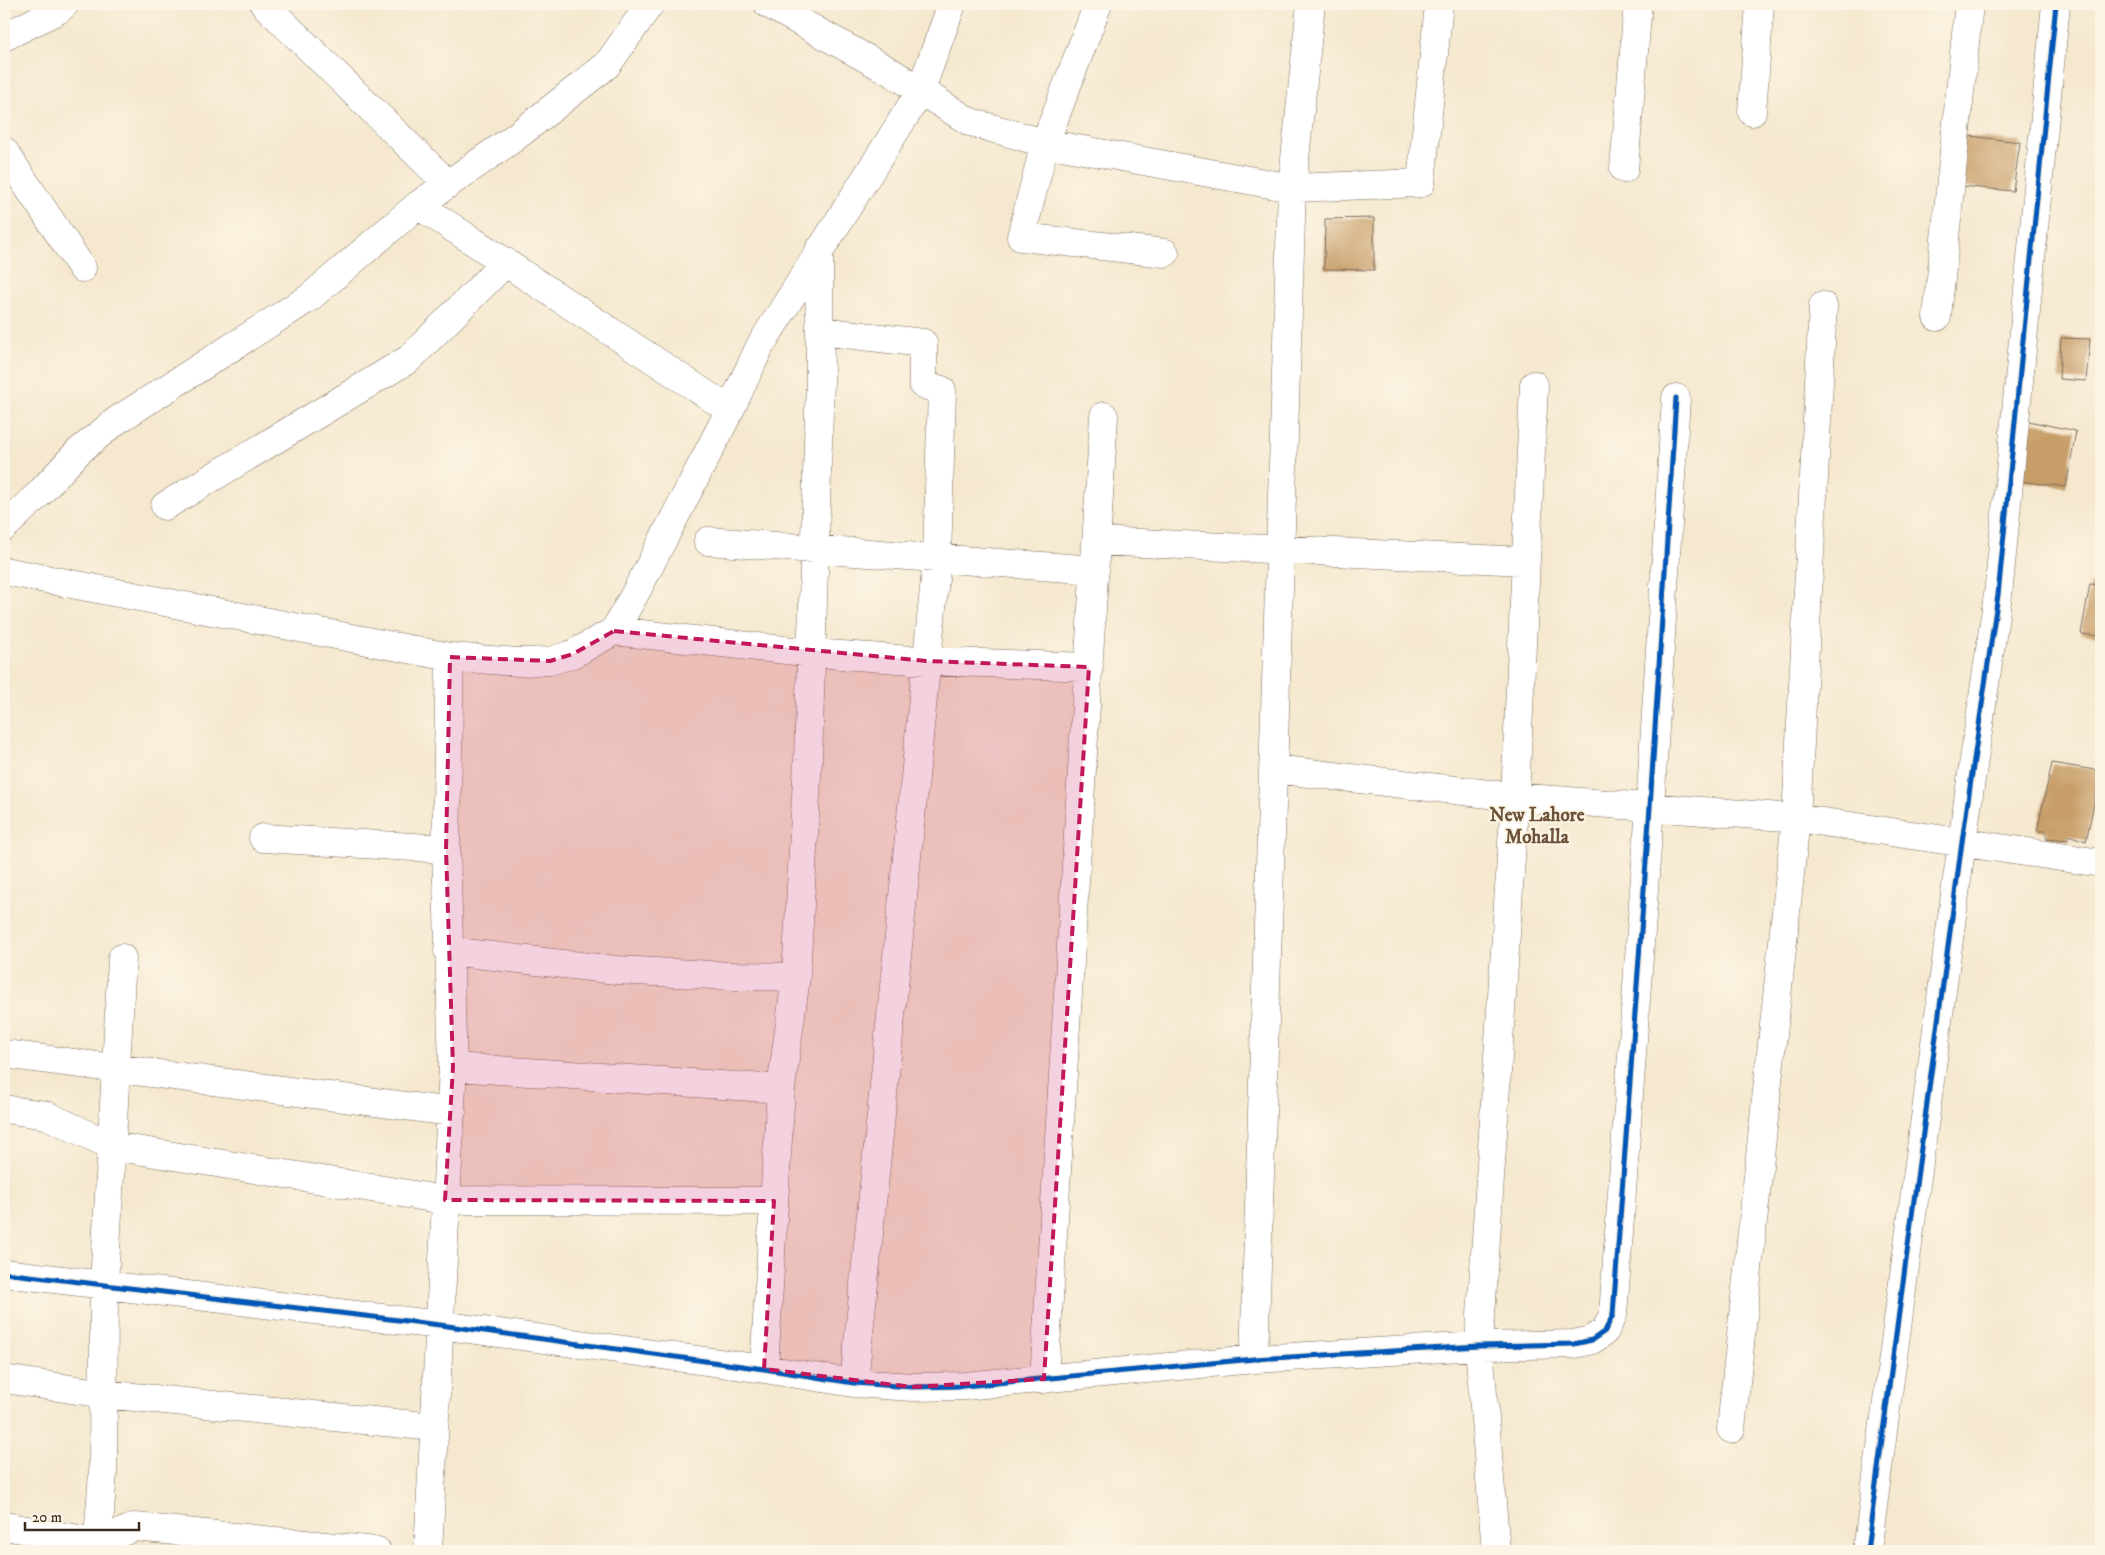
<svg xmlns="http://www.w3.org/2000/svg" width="2105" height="1555" font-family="'IM FELL DW Pica',serif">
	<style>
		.building { fill: #c79d68 }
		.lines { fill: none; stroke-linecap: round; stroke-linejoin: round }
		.street-casing { stroke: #7c6c5c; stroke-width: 29 }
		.secondary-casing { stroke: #7c6c5c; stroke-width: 29 }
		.street { stroke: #fff; stroke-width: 28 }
		.secondary { stroke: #fff; stroke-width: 28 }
		.cycleway-casing { stroke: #fcf5e5; stroke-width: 8 }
		.cycleway { stroke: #0057b8; stroke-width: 5 }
		.marked { fill: #c2185b; fill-opacity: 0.2; stroke: #c2185b; stroke-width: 4; stroke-dasharray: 10 6; stroke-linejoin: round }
		.labels { text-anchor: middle; stroke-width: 4; stroke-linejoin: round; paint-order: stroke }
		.neighbourhood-label { font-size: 19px; font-weight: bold; fill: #6c5238; stroke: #fcf5e5 }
	</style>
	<rect width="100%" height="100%" fill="#fcf5e5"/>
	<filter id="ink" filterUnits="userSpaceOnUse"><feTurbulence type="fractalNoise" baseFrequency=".02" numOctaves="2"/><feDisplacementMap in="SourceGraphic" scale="10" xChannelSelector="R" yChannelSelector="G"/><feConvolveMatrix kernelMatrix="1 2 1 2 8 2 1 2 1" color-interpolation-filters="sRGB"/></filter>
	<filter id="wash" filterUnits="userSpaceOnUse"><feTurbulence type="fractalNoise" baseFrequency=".0096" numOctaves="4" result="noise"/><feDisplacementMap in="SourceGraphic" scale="20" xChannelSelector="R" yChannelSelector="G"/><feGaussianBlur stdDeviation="1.12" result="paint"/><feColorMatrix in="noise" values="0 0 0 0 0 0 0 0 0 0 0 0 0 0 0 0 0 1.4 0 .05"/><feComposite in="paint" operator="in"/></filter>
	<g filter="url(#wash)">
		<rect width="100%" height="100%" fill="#f5e8cf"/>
		<g id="blocks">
			<!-- building -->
			<path class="building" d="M 1961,135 L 2020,142 L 2013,191 L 1959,186 Z
				M 1374,218 L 1374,270 L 1324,269 L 1325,219 Z
				M 2061,338 L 2090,339 L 2086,381 L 2059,379 Z
				M 2028,421 L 2076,431 L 2066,487 L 2019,481 Z
				M 2090,584 L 2101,585 L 2101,636 L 2081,634 Z
				M 2052,763 L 2101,771 L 2086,841 L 2068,835 L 2068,840 L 2046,838 L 2046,831 L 2037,831 Z"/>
		</g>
	</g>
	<g filter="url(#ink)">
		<use href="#blocks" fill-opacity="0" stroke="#7c6c5c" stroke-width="1"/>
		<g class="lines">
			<defs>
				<path id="street" d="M 264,4 L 448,184
					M 768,4 L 891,72 L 970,122 L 1045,143 L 1292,188 L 1421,183 L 1439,4
					M 1098,4 L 1045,143 L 1021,237 L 1165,253
					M 1752,112 L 1760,4
					M 4,151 L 82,268
					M 1624,169 L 1638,4
					M 418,205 L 730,410
					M 1937,317 L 1969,4
					M 820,331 L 923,343 L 923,385 L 942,390 L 937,559 L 854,1383
					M 165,506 L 409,359 L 506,262
					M 4,527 L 38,495 L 78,452 L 116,421 L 309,298 L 418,205 L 514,138 L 607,65 L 650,4
					M 708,541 L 1095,570
					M 1097,541 L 1525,561
					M 4,571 L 450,657 L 518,662 L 550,661 L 573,654 L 614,631 L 637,590 L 730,410 L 760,346 L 920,92 L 952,4
					M 614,631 L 812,653 L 926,661 L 1089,667
					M 1274,769 L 1515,797 L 1796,818 L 2101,863
					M 263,838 L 446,849
					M 448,951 L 616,970 L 733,976 L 796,977
					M 4,1054 L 452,1112
					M 453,1067 L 781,1089
					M 4,1109 L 46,1115 L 112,1146 L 445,1200 L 774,1201
					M 4,1273 L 440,1325 L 764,1369 L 854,1383 L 912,1387 L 964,1386 L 1254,1359 L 1479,1346 L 1574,1344 L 1592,1340 L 1605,1331 L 1613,1315 L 1650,807 L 1676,398
					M 1254,1359 L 1292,188 L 1311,4
					M 764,1369 L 781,1089 L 796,977 L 808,760 L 820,379 L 819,250
					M 4,1379 L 104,1394 L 434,1427
					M 1044,1379 L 1104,416
					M 1731,1429 L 1796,818 L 1823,306
					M 4,1526 L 97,1542 L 135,1527 L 377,1551
					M 97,1551 L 103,1473 L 104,1285 L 122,958
					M 428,1551 L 453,1067 L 446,849 L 450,657
					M 1496,1551 L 1479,1346 L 1515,797 L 1534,385
					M 1867,1551 L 1962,842 L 1998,595 L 2056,4"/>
				<path id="secondary" d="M 4,37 L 58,10 L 65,4"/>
			</defs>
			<!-- street casing -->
			<use href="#street" class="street-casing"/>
			<!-- secondary casing -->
			<use href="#secondary" class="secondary-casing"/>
			<!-- street -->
			<use href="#street" class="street"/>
			<!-- secondary -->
			<use href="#secondary" class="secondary"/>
			<defs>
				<path id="cycleway" d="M 4,1273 L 440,1325 L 764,1369 L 854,1383 L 912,1387 L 964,1386 L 1254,1359 L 1479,1346 L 1574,1344 L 1592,1340 L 1605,1331 L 1613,1315 L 1650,807 L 1676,398
					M 1867,1551 L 1962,842 L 1998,595 L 2056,4"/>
			</defs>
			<!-- cycleway casing -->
			<use href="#cycleway" class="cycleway-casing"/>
			<!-- cycleway -->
			<use href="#cycleway" class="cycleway"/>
		</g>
	</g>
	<!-- marked area -->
	<path class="marked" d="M 614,631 L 926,661 L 1089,667 L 1044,1379 L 912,1387 L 764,1369 L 774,1201 L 445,1200 L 453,1067 L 446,849 L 450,657 L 550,661 L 573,654 Z"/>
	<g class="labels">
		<!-- neighbourhood labels -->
		<g class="neighbourhood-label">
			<text x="1537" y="821">New Lahore<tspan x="1537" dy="22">Mohalla</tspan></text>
		</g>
	</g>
	<!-- margin -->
	<rect width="2105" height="1555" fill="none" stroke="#fcf5e5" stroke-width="20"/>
	<!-- scale -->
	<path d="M25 1522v8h114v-8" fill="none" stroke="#3b2a1e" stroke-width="2.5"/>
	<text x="32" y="1522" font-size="15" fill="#3b2a1e" stroke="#fcf5e5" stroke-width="4" paint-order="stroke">20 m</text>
</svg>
